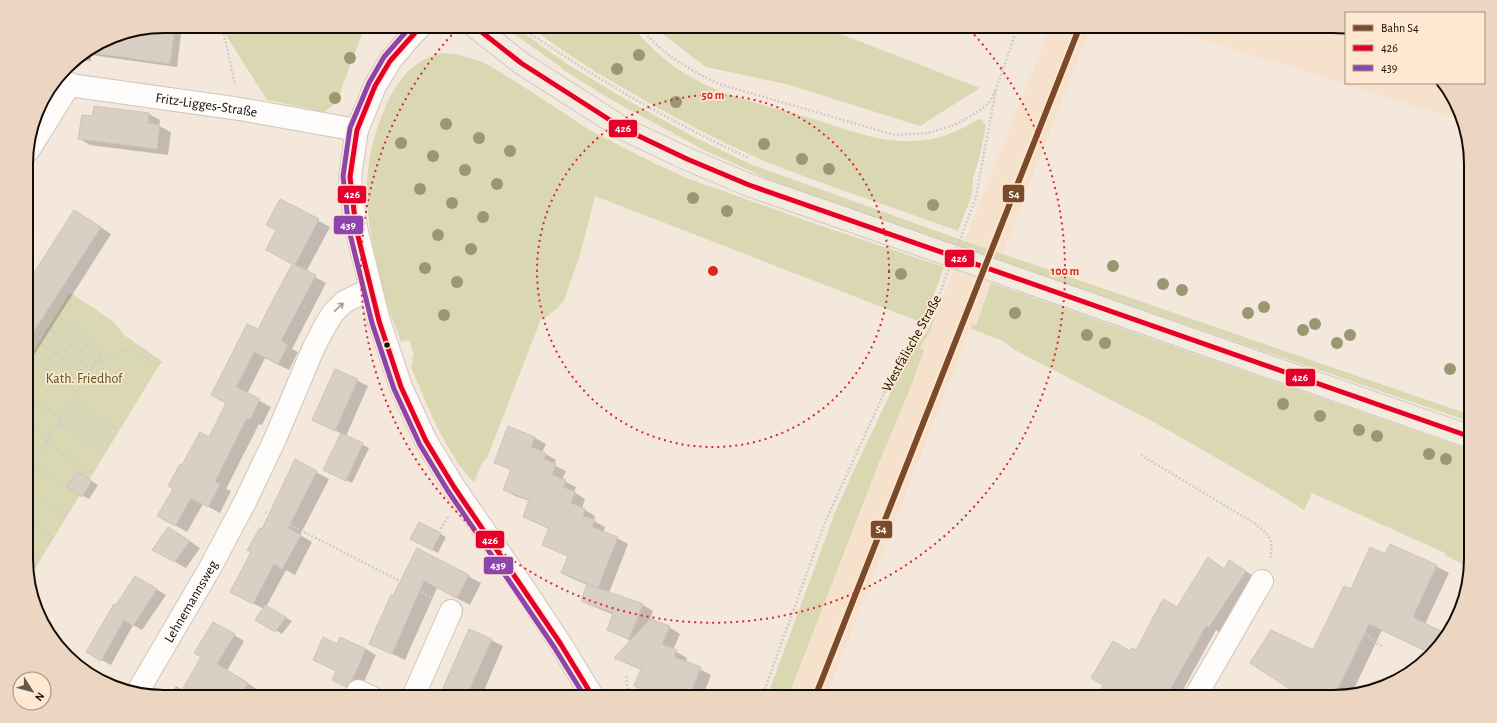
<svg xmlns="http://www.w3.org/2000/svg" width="1497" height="723" font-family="'Alegreya Sans',sans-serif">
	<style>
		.built { fill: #f6e1cc }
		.green { fill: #dad8b3 }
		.shadow { fill: #0003 }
		.building { fill: #d9cfc5; stroke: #cec4bb }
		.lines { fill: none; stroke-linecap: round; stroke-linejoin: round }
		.minor-casing { stroke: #cfc5bc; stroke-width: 24 }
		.major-casing { stroke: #ccc7c0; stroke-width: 24 }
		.path { stroke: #d0cdc9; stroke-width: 2.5; stroke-dasharray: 2 2; stroke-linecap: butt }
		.minor { stroke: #fdfcfa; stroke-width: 22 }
		.major { stroke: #f1ebe0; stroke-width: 22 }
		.path-bridge { stroke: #d0cdc9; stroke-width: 2.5; stroke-dasharray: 2 2; stroke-linecap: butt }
		.bus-1-casing { stroke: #ffe8d1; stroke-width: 8 }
		.bus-2-casing { stroke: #ffe8d1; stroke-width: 8 }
		.bus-1 { stroke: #e4002b; stroke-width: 5 }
		.bus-2 { stroke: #8e44ad; stroke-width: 5 }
		.rail-1-casing { stroke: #ffe8d1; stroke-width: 9 }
		.rail-1 { stroke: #7a4b2a; stroke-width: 6 }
		.tree { fill: #9a9772 }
		.oneway { stroke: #a09c98 }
		.ring { fill: none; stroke: #d62828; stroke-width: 2; stroke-dasharray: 2 4 }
		.bus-dot { fill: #140d06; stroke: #ffe8d1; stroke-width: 1.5 }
		.labels { text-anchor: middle; stroke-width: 3.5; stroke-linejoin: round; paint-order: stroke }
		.street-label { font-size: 14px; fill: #140d06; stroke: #ffe8d1 }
		.park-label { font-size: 14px; fill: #50541b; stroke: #ffe8d1 }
		.rim { fill: none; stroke: #140d06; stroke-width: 2 }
		.centre { fill: #d62828; stroke: #ffe8d1; stroke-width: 2 }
		.ring-label { font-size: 12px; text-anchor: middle; font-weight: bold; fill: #d62828; stroke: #ffe8d1; stroke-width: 3.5; stroke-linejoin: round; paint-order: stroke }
		.line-badge { stroke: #ffe8d1; stroke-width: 1.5 }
		.badge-label { font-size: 11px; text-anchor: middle; font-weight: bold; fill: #fff }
	</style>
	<rect width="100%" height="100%" fill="#f4e8dc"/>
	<!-- built -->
	<path class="built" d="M 1051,26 L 1091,26 L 975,325 L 972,324 L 826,697 L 788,697 L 880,460 L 910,389 L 924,350 L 920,349 L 929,333 L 981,199 Z
		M 1159,26 L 1333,26 L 1346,29 L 1346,83 L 1444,83 L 1459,120 Z"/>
	<!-- green -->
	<path class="green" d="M 220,26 L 363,26 L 364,29 L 336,103 L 324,112 L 267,100 Z
		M 503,26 L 514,26 L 567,64 L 627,100 L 694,137 L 750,164 L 956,238 L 1471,415 L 1471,422 L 951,244 L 775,182 L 704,150 L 608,98 L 562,69 L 562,68 Z
		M 529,26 L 632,26 C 648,45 664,61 686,74 C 724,98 771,106 814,119 C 846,129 879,143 914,141 C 937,141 959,131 979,119 L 982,120 L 986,126 L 979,159 L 973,178 L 972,195 L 958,231 C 893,207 826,186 762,160 C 728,145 695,128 662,110 C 616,85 571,58 529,26 Z
		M 652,26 L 820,26 L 980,88 L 920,126 L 786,84 L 706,67 Z
		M 441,53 L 456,54 L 483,62 L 513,80 L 593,132 L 656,164 L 689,179 L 816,224 L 944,267 L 929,307 L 918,321 L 595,196 L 580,255 L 564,300 L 558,308 L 546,317 L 541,319 L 487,458 L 482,463 L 474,482 C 448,458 425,401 411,367 L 413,362 L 412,357 L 414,356 L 410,342 L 408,340 L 401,342 C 397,330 392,319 388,307 C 383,292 379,276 376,260 C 363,203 362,160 386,105 C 398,80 413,60 441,53 Z
		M 991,283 L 1471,450 L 1471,559 L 1469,567 L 1445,555 L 1445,553 L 1312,493 L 1304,510 L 1277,493 L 1161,426 L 1015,350 L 1003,341 L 971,329 L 972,324 L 976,325 Z
		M 71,293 L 113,321 L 124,335 L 163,362 L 160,364 L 28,580 L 27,577 L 27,362 L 64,302 L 69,294 Z
		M 938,311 L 929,333 L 920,348 L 924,350 L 910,389 L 880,460 L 788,697 L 767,697 L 834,515 L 848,483 L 905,362 L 925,334 Z"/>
	<!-- shadow -->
	<path class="shadow" d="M 164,26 L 182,26 L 177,67 L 91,55 L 91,61 L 75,59 L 112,36 Z
		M 149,114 L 160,120 L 159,126 L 171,132 L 168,155 L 90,145 L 80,139 L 93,117 Z
		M 280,200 L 330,227 L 306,272 L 326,283 L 292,349 L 298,352 L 289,370 L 265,358 L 247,394 L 271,407 L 262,425 L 259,424 L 226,489 L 231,491 L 220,513 L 203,504 L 187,532 L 159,516 L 174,488 L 183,466 L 210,438 L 227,403 L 258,331 L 293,264 L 278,230 Z
		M 85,217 L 111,234 L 27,366 L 27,279 L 30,280 Z
		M 336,370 L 368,386 L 346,436 L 369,448 L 352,483 L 331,473 L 342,434 L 314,420 Z
		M 509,428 L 535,438 L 546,444 L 542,452 L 556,460 L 554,465 L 566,471 L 562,480 L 576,487 L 574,492 L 585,499 L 582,508 L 595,516 L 594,521 L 605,527 L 603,533 L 617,538 L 628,544 L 609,593 L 643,605 L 653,611 L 650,620 L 669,627 L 680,634 L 673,650 L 687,658 L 686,662 L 711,675 L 705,690 L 721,697 L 658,697 L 635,686 L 641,670 L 616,658 L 631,641 L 608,630 L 614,615 L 592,606 L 582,601 L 588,585 L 573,579 L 562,573 L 569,557 L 543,545 L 549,529 L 524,517 L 530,501 L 515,496 L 505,490 L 512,471 L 496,462 Z
		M 295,461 L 329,479 L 300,535 L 312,542 L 295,575 L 286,570 L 266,607 L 292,621 L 282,634 L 257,620 L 264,609 L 243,598 L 262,530 Z
		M 77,473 L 98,485 L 89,499 L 68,487 Z
		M 179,534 L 200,548 L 186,568 L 164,556 Z
		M 440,534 L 446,537 L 438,553 L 417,542 Z
		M 417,549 L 481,583 L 470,605 L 437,588 L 405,660 L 370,643 Z
		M 1386,555 L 1436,566 L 1449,573 L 1425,624 L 1445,634 L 1425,656 L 1427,652 L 1382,630 L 1352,693 L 1341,697 L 1294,697 L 1314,651 L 1351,590 Z
		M 1208,559 L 1225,569 L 1239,567 L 1255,577 L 1219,632 L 1216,630 L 1179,697 L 1098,697 L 1130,652 L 1136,651 L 1177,608 Z
		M 136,577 L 166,595 L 142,630 L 133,625 L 111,665 L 87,652 Z
		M 213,623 L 244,641 L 227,671 L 257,689 L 253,697 L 169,697 L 176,686 L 183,690 L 202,657 Z
		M 491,640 L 503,646 L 483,693 L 492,697 L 440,697 Z
		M 337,646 L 366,649 L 376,655 L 362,686 L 357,691 L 343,686 L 337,671 Z"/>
	<!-- building -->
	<path class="building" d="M 164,26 L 175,26 L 170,64 L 87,52 L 112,36 Z
		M 94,106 L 149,113 L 148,123 L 160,125 L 157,149 L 78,139 L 82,115 L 92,116 Z
		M 280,199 L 319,219 L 295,265 L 316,275 L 281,341 L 288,345 L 278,364 L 254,352 L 236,387 L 260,399 L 250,420 L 247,418 L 215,482 L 220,484 L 208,507 L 191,498 L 175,526 L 157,516 L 173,489 L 168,486 L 180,464 L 182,465 L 200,432 L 209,437 L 226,403 L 211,395 L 247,324 L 258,329 L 292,264 L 266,250 L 276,230 L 266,225 Z
		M 74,210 L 101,227 L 27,342 L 27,284 Z
		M 335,369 L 358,379 L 335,431 L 312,420 Z
		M 508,426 L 535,437 L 531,447 L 546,453 L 544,459 L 556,464 L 552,475 L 566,480 L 563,487 L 575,492 L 571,503 L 585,509 L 583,516 L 595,520 L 592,527 L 618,537 L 598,588 L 561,573 L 568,556 L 542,545 L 549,528 L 523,517 L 529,500 L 503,490 L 511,469 L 494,463 Z
		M 341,433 L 363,443 L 346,481 L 323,470 Z
		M 295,459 L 317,471 L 288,528 L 301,535 L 282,569 L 274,564 L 253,604 L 230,592 L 251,552 L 247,550 L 260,528 L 262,529 Z
		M 77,471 L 92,481 L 82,497 L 67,487 Z
		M 419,522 L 441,533 L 432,550 L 410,539 Z
		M 168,527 L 190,541 L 175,562 L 152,550 Z
		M 1390,544 L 1437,565 L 1413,617 L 1445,633 L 1428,652 L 1369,624 L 1334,697 L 1302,697 L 1250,663 L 1271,630 L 1313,650 L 1344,586 L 1351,589 L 1370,547 L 1385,554 Z
		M 417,548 L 469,575 L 457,598 L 424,581 L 392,654 L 369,644 L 391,595 L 393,596 Z
		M 1208,557 L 1224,569 L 1229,560 L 1246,571 L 1209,627 L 1206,626 L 1166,697 L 1097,697 L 1103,685 L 1091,678 L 1113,641 L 1130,651 L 1132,648 L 1136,650 L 1163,599 L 1177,607 Z
		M 135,576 L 157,589 L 133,626 L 124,620 L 101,661 L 86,652 L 114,604 L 116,605 Z
		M 587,584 L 643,604 L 629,639 L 607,630 L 613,613 L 581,601 Z
		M 265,605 L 286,617 L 275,632 L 255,620 Z
		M 650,619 L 670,626 L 662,644 L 677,650 L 674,657 L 701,667 L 689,697 L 661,697 L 634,686 L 641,669 L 614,658 Z
		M 213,622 L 235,634 L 217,664 L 248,683 L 239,697 L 178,697 L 201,657 L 194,653 Z
		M 469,629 L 492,639 L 466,697 L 439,697 Z
		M 323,637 L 337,644 L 340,637 L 366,649 L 352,680 L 346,687 L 332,680 L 336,671 L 313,660 Z"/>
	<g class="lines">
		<defs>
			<g id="minor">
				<path d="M 421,26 L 411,36 L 390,61 L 375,86 L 357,130 L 350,177 L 356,228 L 379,321 L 401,387 L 426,441 L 454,487 L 525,590 L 560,643 L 593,697"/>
				<path id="s1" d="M 55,83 L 240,109 L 357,130"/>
				<path d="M 28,151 L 70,84"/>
				<path id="s2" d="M 138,691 L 210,568 L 245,502 L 275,439 L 314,347 L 325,326 L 333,313 L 344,302 L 360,294 L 371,290"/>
				<path d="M 358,691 L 371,697"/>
				<path d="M 413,697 L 451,611"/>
				<path d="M 1195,697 L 1262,581"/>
			</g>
			<path id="major" d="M 474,26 L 521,63 L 624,129 L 687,159 L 749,185 L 1471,437"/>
		</defs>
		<!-- minor casing -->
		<use href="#minor" class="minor-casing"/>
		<!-- major casing -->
		<use href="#major" class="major-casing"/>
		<!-- path -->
		<path class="path" d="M 222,26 L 235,85
			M 522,26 L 531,34 C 602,82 672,123 749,158
			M 640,26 C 659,53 690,70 719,84 L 895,135 L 928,133 L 957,124 L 979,111 L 989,103 L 996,89
			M 976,197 L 996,89 L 1018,26
			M 60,317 L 90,338 L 86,344
			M 51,331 L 96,362 L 130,348 L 155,364
			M 47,338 L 92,369
			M 43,345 L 87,376
			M 38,352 L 83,383
			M 33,360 L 78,391
			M 27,397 L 61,419
			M 72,400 L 119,430
			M 67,409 L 114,438
			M 62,416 L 110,445
			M 58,423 L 105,453
			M 27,424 L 49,438
			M 46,442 L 93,472
			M 1141,455 L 1254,523 C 1270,535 1274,539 1270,560
			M 27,457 L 34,462
			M 32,465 L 67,487
			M 27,473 L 101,354 L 56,324
			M 27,491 L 66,517
			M 265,512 L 433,598
			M 27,518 L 54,537
			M 442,528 L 441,528 L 448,517
			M 27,549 L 40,558
			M 1365,633 L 1368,635 L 1372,641 L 1382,646
			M 624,697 L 628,688 L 626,680 L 627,676
			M 762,697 L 826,520 L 897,365 L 907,347 L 934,309"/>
		<!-- minor -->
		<use href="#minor" class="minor"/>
		<!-- major -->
		<use href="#major" class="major"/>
		<!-- path-bridge -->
		<path class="path-bridge" d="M 934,309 L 976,197"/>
		<defs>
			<path id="bus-1" d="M 421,26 L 390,61 L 375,86 L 357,130 L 350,177 L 356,228 L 379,321 L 401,387 L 426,441 L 454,487 L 560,643 L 593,697
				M 474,26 L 521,63 L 624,129 L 687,159 L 749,185 L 1471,437"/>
			<path id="bus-2" d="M 411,26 L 384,57 L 369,83 L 350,128 L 343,176 L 349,230 L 372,323 L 394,389 L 420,445 L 448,491 L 554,647 L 585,697"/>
		</defs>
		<!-- bus-1 casing -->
		<use href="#bus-1" class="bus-1-casing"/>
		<!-- bus-2 casing -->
		<use href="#bus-2" class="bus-2-casing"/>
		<!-- bus-1 -->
		<use href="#bus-1" class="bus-1"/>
		<!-- bus-2 -->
		<use href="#bus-2" class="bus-2"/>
		<defs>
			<path id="rail-1" d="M 815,697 L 1080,26"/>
		</defs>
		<!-- rail-1 casing -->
		<use href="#rail-1" class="rail-1-casing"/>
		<!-- rail-1 -->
		<use href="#rail-1" class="rail-1"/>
	</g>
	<!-- trees -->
	<g class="tree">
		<circle cx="639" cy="55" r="6"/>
		<circle cx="350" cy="58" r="6"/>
		<circle cx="617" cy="69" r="6"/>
		<circle cx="335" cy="98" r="6"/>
		<circle cx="676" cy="102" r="6"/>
		<circle cx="446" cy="124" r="6"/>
		<circle cx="479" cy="138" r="6"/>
		<circle cx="401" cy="143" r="6"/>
		<circle cx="764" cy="144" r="6"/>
		<circle cx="510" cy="151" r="6"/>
		<circle cx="433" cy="156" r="6"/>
		<circle cx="802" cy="159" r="6"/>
		<circle cx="829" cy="169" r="6"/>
		<circle cx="465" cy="170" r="6"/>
		<circle cx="497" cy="184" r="6"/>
		<circle cx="420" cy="189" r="6"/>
		<circle cx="693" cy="198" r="6"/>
		<circle cx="452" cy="203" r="6"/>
		<circle cx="933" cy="205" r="6"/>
		<circle cx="727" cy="211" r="6"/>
		<circle cx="483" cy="217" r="6"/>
		<circle cx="438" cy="235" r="6"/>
		<circle cx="471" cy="249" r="6"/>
		<circle cx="1113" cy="266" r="6"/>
		<circle cx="425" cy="268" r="6"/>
		<circle cx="901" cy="274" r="6"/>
		<circle cx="457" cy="282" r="6"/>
		<circle cx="1163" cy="284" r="6"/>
		<circle cx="1182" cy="290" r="6"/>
		<circle cx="1264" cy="307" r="6"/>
		<circle cx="1015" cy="313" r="6"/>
		<circle cx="1248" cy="313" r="6"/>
		<circle cx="444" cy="315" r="6"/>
		<circle cx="1315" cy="324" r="6"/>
		<circle cx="1303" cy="330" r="6"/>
		<circle cx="1087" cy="335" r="6"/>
		<circle cx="1350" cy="335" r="6"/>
		<circle cx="1105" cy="343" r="6"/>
		<circle cx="1337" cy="343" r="6"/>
		<circle cx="1450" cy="369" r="6"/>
		<circle cx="1283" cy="404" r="6"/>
		<circle cx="1320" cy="416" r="6"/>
		<circle cx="1359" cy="430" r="6"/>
		<circle cx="1377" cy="436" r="6"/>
		<circle cx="1429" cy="454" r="6"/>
		<circle cx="1446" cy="459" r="6"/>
	</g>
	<!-- one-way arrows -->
	<defs><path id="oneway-shaft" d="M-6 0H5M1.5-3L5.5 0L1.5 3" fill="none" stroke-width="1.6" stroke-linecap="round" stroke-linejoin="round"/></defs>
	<use class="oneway" href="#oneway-shaft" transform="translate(339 307) rotate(-43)"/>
	<!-- distance rings -->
	<g class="ring">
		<circle cx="713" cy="271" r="176"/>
		<path d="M966 26A352 352 0 1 1 460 26"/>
	</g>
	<!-- markers -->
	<circle class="bus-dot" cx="387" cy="345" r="3.5"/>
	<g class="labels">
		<!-- street labels -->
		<g class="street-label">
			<text dy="5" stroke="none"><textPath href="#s1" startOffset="153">Fritz-Ligges-Straße</textPath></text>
			<text transform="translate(911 343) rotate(-61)" y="5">Westfälische Straße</text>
			<text dy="5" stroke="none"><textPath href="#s2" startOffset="104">Lehnemannsweg</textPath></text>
		</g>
		<!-- park labels -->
		<g class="park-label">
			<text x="84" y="383">Kath. Friedhof</text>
		</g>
	</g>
	<!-- crop -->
	<path d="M0 0H1497V723H0ZM164 33H1333A131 131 0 0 1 1464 164V559A131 131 0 0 1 1333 690H164A131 131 0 0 1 33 559V164A131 131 0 0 1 164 33Z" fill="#ecd6c1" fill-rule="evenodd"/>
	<path class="rim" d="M164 33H1333A131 131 0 0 1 1464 164V559A131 131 0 0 1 1333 690H164A131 131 0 0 1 33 559V164A131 131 0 0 1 164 33Z"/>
	<circle cx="713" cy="271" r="6" class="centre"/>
	<g class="ring-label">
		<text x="713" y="99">50 m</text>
		<text x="1065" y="275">100 m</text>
	</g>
	<g class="line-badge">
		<rect x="608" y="119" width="30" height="19" rx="4" fill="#e4002b"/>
		<rect x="1002" y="184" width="23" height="19" rx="4" fill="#7a4b2a"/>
		<rect x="337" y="185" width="30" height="19" rx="4" fill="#e4002b"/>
		<rect x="333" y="215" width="31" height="20" rx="4" fill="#8e44ad"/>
		<rect x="944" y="249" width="31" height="19" rx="4" fill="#e4002b"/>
		<rect x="1285" y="368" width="31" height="19" rx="4" fill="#e4002b"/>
		<rect x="870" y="520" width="23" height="19" rx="4" fill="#7a4b2a"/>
		<rect x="475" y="530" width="30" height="19" rx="4" fill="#e4002b"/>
		<rect x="483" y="556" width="31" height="19" rx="4" fill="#8e44ad"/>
	</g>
	<g class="badge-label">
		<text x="623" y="132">426</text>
		<text x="1014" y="198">S4</text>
		<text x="352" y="198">426</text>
		<text x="348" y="229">439</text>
		<text x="959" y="262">426</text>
		<text x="1300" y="381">426</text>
		<text x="881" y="533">S4</text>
		<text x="490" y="544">426</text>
		<text x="498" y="569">439</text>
	</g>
	<!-- legend -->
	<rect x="1345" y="12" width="140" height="72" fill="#ffe8d1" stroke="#a19080"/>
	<rect x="1353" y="25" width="20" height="6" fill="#7a4b2a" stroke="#a19080"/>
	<text x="1381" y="32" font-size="12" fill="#140d06">Bahn S4</text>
	<rect x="1353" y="45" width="20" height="6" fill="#e4002b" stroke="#a19080"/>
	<text x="1381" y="52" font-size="12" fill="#140d06">426</text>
	<rect x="1353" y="65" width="20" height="6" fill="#8e44ad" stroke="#a19080"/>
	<text x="1381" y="72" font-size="12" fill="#140d06">439</text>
	<!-- north arrow -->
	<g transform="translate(32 691) rotate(126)"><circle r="19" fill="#ffe8d1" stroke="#a19080"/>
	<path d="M0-3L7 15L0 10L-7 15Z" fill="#625a51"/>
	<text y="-6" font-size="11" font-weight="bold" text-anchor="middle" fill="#140d06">N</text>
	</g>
</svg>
